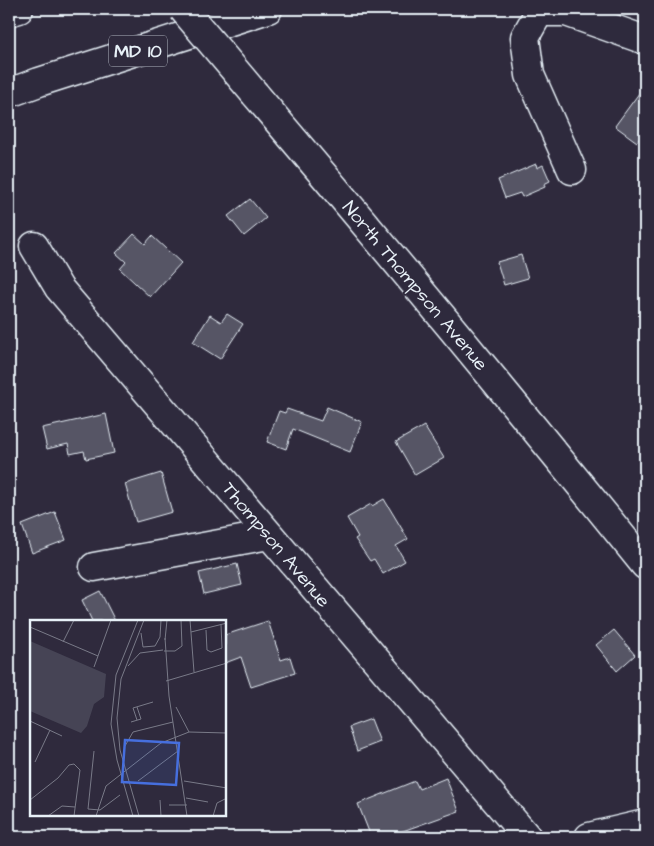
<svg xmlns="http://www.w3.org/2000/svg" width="654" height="846" font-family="'Architects Daughter',sans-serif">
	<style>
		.building { fill: #575565; stroke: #e8f1f8 }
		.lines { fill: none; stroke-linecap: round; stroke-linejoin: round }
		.minor-casing { stroke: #e8f1f8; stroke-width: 31 }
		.major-casing { stroke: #e8f1f8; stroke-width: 31 }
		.highway-casing { stroke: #e8f1f8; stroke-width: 31 }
		.minor { stroke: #2f2a3d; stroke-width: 28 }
		.major { stroke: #2f2a3d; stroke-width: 28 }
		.highway { stroke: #2f2a3d; stroke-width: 28 }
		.minor-bridge-casing { stroke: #e8f1f8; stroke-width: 31; stroke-linecap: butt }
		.minor-bridge { stroke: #2f2a3d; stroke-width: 28 }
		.labels { text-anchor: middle; stroke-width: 4; stroke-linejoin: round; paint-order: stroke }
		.shield { fill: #2f2a3d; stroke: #b0b5c0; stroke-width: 1 }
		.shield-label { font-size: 18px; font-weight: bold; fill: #e8f1f8 }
		.street-label { font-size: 19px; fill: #e8f1f8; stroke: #2f2a3d }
		.inset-road { fill: none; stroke: #797a88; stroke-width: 1 }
		.view { fill: #466fde; fill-opacity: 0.15; stroke: #466fde; stroke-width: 2.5 }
		.inset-edge { fill: none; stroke: #e8f1f8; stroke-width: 2.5 }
	</style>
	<rect width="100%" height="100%" fill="#2f2a3d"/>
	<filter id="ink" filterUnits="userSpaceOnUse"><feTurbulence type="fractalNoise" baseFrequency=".02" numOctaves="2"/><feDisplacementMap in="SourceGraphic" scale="10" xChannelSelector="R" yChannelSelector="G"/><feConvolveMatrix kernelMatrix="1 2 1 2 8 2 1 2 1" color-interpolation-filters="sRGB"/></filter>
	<g filter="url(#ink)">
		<!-- building -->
		<path class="building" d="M 645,85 L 645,131 L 637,142 L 615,126 Z
			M 536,164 L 537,168 L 543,165 L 550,181 L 544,184 L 545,187 L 522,197 L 520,193 L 505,198 L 498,180 Z
			M 250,199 L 266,218 L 244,236 L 228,216 Z
			M 134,234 L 145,244 L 152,236 L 181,263 L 150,297 L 120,269 L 126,262 L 116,253 Z
			M 521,255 L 528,278 L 504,285 L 497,262 Z
			M 227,314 L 243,324 L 220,359 L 193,342 L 210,315 L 221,322 Z
			M 327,407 L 362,422 L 350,452 L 293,429 L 286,449 L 267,442 L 279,411 L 285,413 L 287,409 L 321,421 Z
			M 106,414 L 114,453 L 86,459 L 84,451 L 70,454 L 68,444 L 47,449 L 42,428 Z
			M 424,426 L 444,458 L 415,475 L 396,442 Z
			M 161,473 L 172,512 L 136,522 L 125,484 Z
			M 384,499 L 408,539 L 396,546 L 405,561 L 383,574 L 374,559 L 370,561 L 355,539 L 358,537 L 347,518 L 371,504 L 372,506 Z
			M 55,512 L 66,540 L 32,553 L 22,525 Z
			M 237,564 L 242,585 L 204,594 L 199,573 Z
			M 100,591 L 115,621 L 92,621 L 82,600 Z
			M 268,621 L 281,660 L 290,657 L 295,673 L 251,687 L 241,657 L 225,663 L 225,635 Z
			M 614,630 L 635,655 L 617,671 L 596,645 Z
			M 371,719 L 380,742 L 357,751 L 349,727 Z
			M 446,778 L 459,811 L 386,837 L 371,837 L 358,804 L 415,781 L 419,789 Z"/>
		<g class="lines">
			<defs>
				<path id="minor" d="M 255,94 C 387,249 517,406 645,565
					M 572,170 L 530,75 L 525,37 L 539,12 L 566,12 L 645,40
					M 34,246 L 59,288 L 527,837
					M 94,567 L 269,535"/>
				<path id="major" d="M 589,837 L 645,824"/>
				<path id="highway" d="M 9,12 L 19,9
					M 9,93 L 39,82 L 268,9"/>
			</defs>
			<!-- minor casing -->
			<use href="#minor" class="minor-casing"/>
			<!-- major casing -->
			<use href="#major" class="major-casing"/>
			<!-- highway casing -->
			<use href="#highway" class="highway-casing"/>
			<!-- minor -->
			<use href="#minor" class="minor"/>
			<!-- major -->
			<use href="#major" class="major"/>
			<!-- highway -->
			<use href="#highway" class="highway"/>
			<defs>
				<path id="minor-bridge" d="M 183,9 L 255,94"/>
			</defs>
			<!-- minor-bridge casing -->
			<use href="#minor-bridge" class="minor-bridge-casing"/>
			<!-- minor-bridge -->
			<use href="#minor-bridge" class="minor-bridge"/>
		</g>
	</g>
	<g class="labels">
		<!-- shield labels -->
		<rect class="shield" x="109" y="35.5" width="58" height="31" rx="4"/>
		<g class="shield-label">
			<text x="138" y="57">MD 10</text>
		</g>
		<!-- street labels -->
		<g class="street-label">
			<text transform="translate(416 285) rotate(50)" y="7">North Thompson Avenue</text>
			<text transform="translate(277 544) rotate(50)" y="7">Thompson Avenue</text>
		</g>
	</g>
	<!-- overview -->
	<g transform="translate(30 620)">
		<rect width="196" height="196" fill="#2f2a3d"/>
		<path d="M 0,21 L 76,54 L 74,77 L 64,84 L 57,106 L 51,113 L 0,91 Z" fill="#464455"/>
		<path class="inset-road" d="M 160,0 L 164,52M 0,7 L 68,36M 176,10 L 177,30 L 181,32 L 192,28 L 191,5M 161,12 L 197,3M 111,13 L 113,27 L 125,26 L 130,17 L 131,0M 135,18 L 139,76 L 157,196M 135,20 L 137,0M 33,22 L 44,0M 134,31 L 145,31 L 152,26 L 151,0M 98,46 L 110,33 L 133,30M 64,47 L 81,0M 136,61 L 197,43M 146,87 L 159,112M 107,100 L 103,88 L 123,82M 0,101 L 32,116M 101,102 L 111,99 L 107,87M 95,126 L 103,112 L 143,102M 64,131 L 58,189 L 70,190 L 90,175M 5,142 L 20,110M 108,161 L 148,131M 154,161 L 197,168M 156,178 L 178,182M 0,180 L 28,158 L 39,145 L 44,144 L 50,150 L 44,196M 130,180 L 131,196M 139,185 L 157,185M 18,196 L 32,186 L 45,187M 66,196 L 76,166 L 131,123 L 159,112 L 197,113M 103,196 L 87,140 L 81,104 L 86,55 L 108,0M 109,196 L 90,130 L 87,98 L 91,59 L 114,0M 183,196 L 187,183 L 197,178"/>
		<path class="view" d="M 95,120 L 149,123 L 146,165 L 92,162 Z"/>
		<rect width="196" height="196" class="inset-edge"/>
	</g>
	<!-- margin -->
	<rect width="654" height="846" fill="none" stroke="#2f2a3d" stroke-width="30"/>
	<rect x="15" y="15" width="624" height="816" fill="none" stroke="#e8f1f8" stroke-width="2" filter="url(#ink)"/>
</svg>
